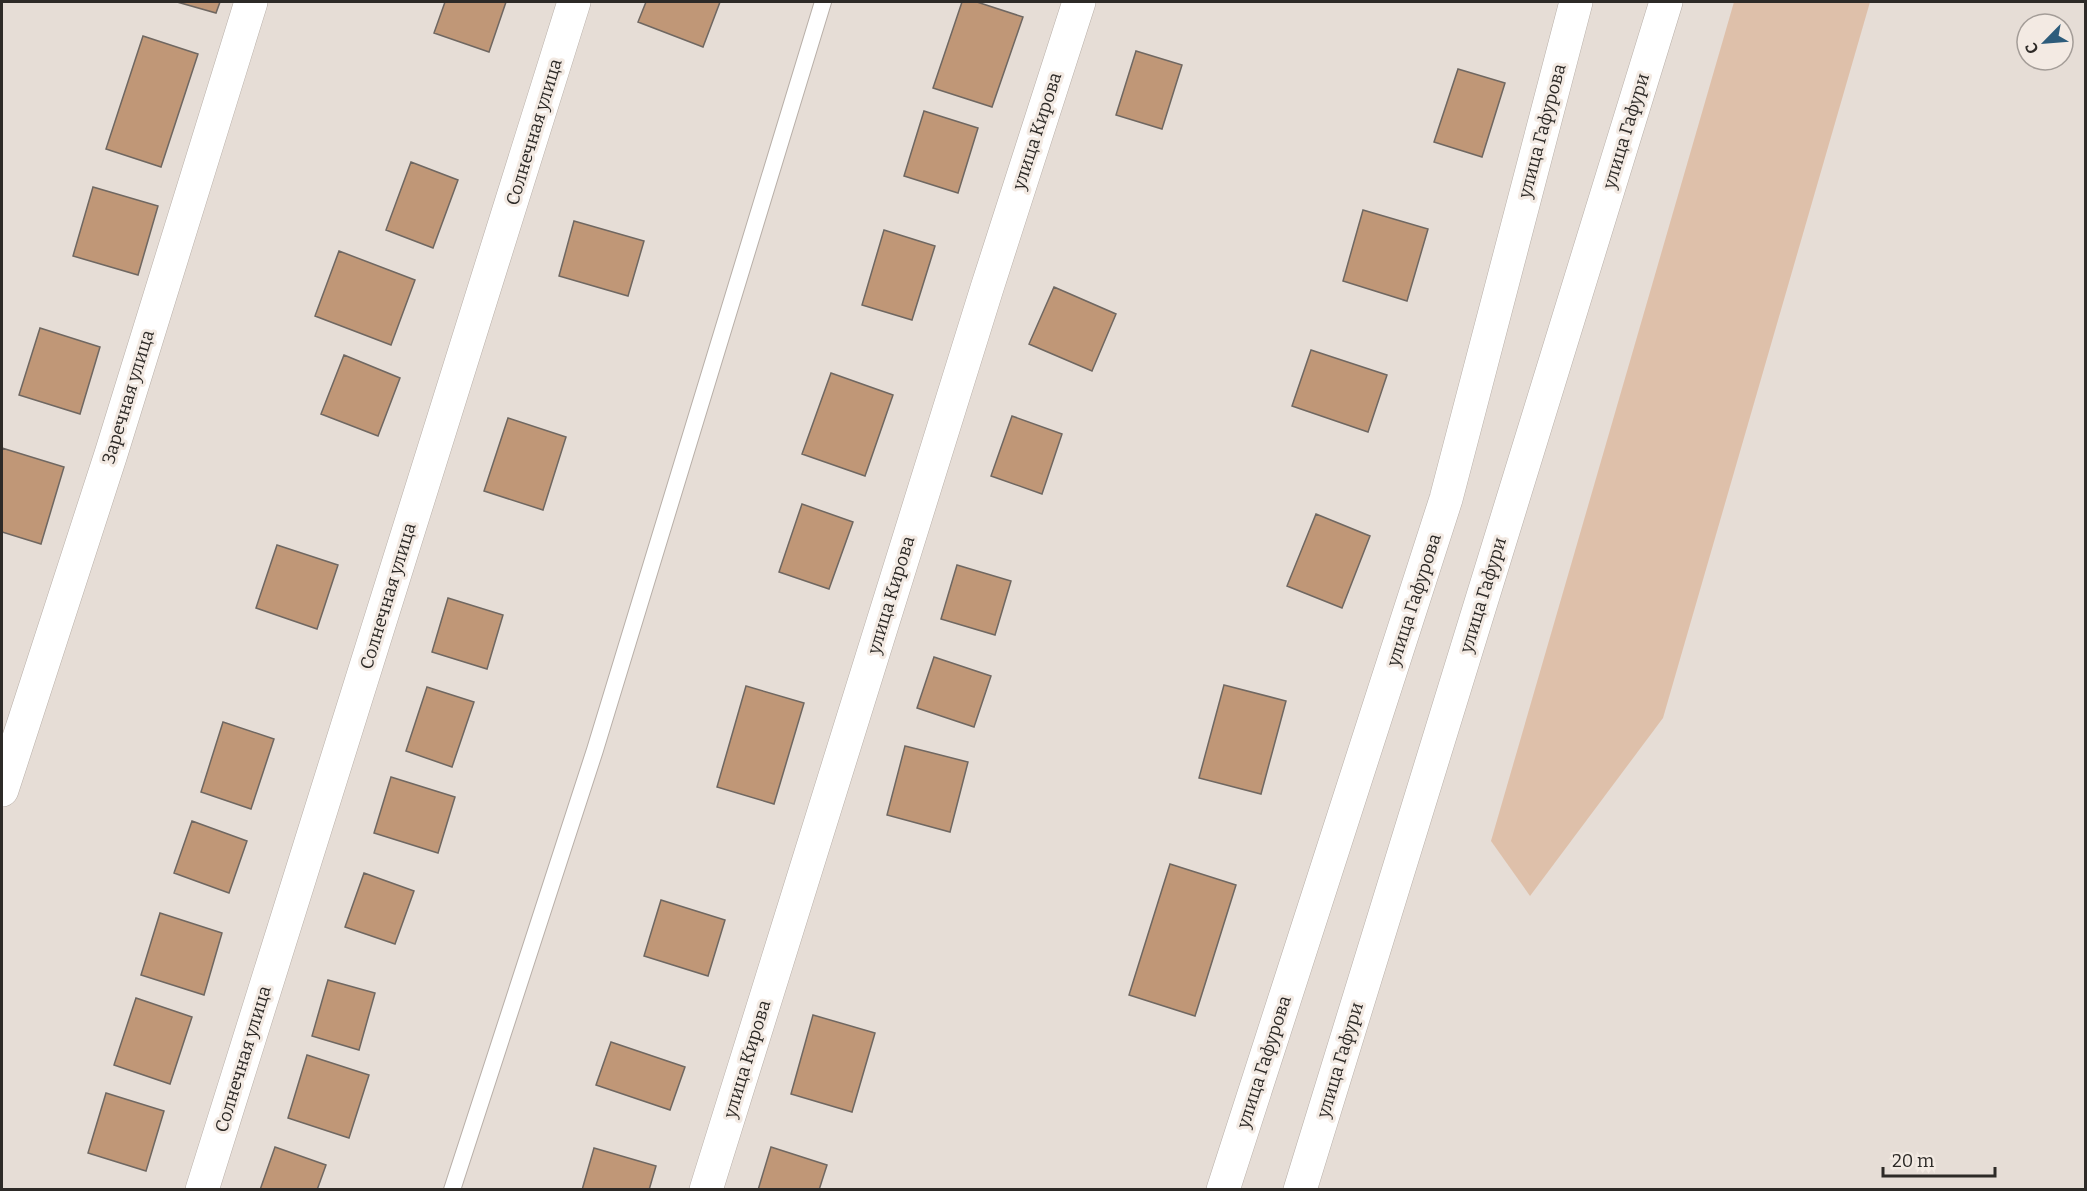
<svg xmlns="http://www.w3.org/2000/svg" width="2087" height="1191" font-family="Bitter,serif">
	<style>
		.green { fill: #dec0aa }
		.building { fill: #c09777; stroke: #6f6761; stroke-width: 1.5 }
		.lines { fill: none; stroke-linecap: round; stroke-linejoin: round }
		.service-casing { stroke: #b8afa8; stroke-width: 18 }
		.minor-casing { stroke: #b8afa8; stroke-width: 34 }
		.secondary-casing { stroke: #b8afa8; stroke-width: 34 }
		.service { stroke: #fff; stroke-width: 16 }
		.minor { stroke: #fff; stroke-width: 33 }
		.secondary { stroke: #fff; stroke-width: 33 }
		.labels { text-anchor: middle; stroke-width: 6; stroke-linejoin: round; paint-order: stroke }
		.street-label { font-size: 18px; fill: #2d2a27; stroke: #f3eae3 }
	</style>
	<rect width="100%" height="100%" fill="#e6ddd6"/>
	<!-- green -->
	<path class="green" d="M 1734,2 L 1870,2 L 1663,718 L 1530,896 L 1491,841 Z"/>
	<!-- building -->
	<path class="building" d="M 177,2 L 220,2 L 216,13 Z
		M 445,2 L 506,2 L 489,52 L 434,33 Z
		M 646,2 L 720,2 L 703,47 L 638,22 Z
		M 962,2 L 977,2 L 1023,17 L 992,107 L 933,88 Z
		M 143,36 L 198,54 L 161,167 L 106,149 Z
		M 1136,51 L 1182,65 L 1162,129 L 1116,115 Z
		M 1458,69 L 1505,83 L 1482,157 L 1434,142 Z
		M 924,111 L 978,128 L 958,193 L 904,176 Z
		M 411,162 L 458,180 L 433,248 L 386,230 Z
		M 93,187 L 158,206 L 138,275 L 73,256 Z
		M 1363,210 L 1428,229 L 1407,301 L 1343,281 Z
		M 574,221 L 644,241 L 628,296 L 559,276 Z
		M 884,230 L 935,246 L 912,320 L 862,305 Z
		M 339,251 L 415,280 L 391,345 L 315,316 Z
		M 1054,287 L 1116,314 L 1092,371 L 1029,344 Z
		M 40,328 L 100,347 L 80,414 L 19,395 Z
		M 1311,350 L 1387,375 L 1368,432 L 1292,406 Z
		M 344,355 L 400,378 L 378,436 L 321,414 Z
		M 831,373 L 893,395 L 865,476 L 802,454 Z
		M 1012,416 L 1062,434 L 1042,494 L 991,476 Z
		M 508,418 L 566,437 L 543,510 L 484,491 Z
		M 2,448 L 64,467 L 41,544 L 2,532 Z
		M 802,504 L 853,522 L 829,589 L 779,572 Z
		M 1316,514 L 1370,536 L 1342,608 L 1287,586 Z
		M 277,545 L 338,565 L 317,629 L 256,608 Z
		M 957,565 L 1011,581 L 995,635 L 941,619 Z
		M 448,598 L 503,615 L 487,669 L 432,652 Z
		M 934,657 L 991,676 L 974,727 L 917,708 Z
		M 1224,685 L 1286,701 L 1261,794 L 1199,778 Z
		M 746,686 L 804,703 L 774,804 L 717,787 Z
		M 427,687 L 474,702 L 452,767 L 406,751 Z
		M 223,722 L 274,739 L 251,809 L 201,792 Z
		M 905,746 L 968,762 L 950,832 L 887,815 Z
		M 391,777 L 455,797 L 438,853 L 374,833 Z
		M 192,821 L 247,841 L 229,893 L 174,873 Z
		M 1170,864 L 1236,885 L 1195,1016 L 1129,995 Z
		M 364,873 L 414,891 L 395,944 L 345,927 Z
		M 661,900 L 725,920 L 708,976 L 644,956 Z
		M 160,913 L 222,933 L 204,995 L 141,975 Z
		M 328,980 L 375,993 L 359,1050 L 312,1036 Z
		M 136,998 L 192,1017 L 170,1084 L 114,1065 Z
		M 813,1015 L 875,1033 L 852,1112 L 791,1094 Z
		M 611,1042 L 685,1067 L 670,1110 L 596,1085 Z
		M 307,1055 L 369,1075 L 349,1138 L 288,1118 Z
		M 106,1093 L 164,1111 L 146,1171 L 88,1153 Z
		M 275,1147 L 326,1165 L 317,1190 L 260,1190 Z
		M 771,1147 L 827,1165 L 819,1190 L 758,1190 Z
		M 594,1148 L 656,1166 L 649,1190 L 582,1190 Z"/>
	<g class="lines">
		<defs>
			<path id="service" d="M 452,1190 L 595,750 L 823,2"/>
			<path id="minor" d="M 2,790 L 111,454 L 251,2
				M 202,1190 L 574,2
				M 706,1190 L 987,288 L 1079,2
				M 1223,1190 L 1446,499 L 1576,2"/>
			<path id="secondary" d="M 1300,1190 L 1666,2"/>
		</defs>
		<!-- service casing -->
		<use href="#service" class="service-casing"/>
		<!-- minor casing -->
		<use href="#minor" class="minor-casing"/>
		<!-- secondary casing -->
		<use href="#secondary" class="secondary-casing"/>
		<!-- service -->
		<use href="#service" class="service"/>
		<!-- minor -->
		<use href="#minor" class="minor"/>
		<!-- secondary -->
		<use href="#secondary" class="secondary"/>
	</g>
	<g class="labels">
		<!-- street labels -->
		<g class="street-label">
			<text transform="translate(1037 131) rotate(-72)" y="6">улица Кирова</text>
			<text transform="translate(1542 131) rotate(-75)" y="6">улица Гафурова</text>
			<text transform="translate(1626 131) rotate(-73)" y="6">улица Гафури</text>
			<text transform="translate(534 132) rotate(-73)" y="6">Солнечная улица</text>
			<text transform="translate(128 397) rotate(-73)" y="6">Заречная улица</text>
			<text transform="translate(891 595) rotate(-73)" y="6">улица Кирова</text>
			<text transform="translate(1483 595) rotate(-73)" y="6">улица Гафури</text>
			<text transform="translate(388 596) rotate(-73)" y="6">Солнечная улица</text>
			<text transform="translate(1414 600) rotate(-72)" y="6">улица Гафурова</text>
			<text transform="translate(243 1059) rotate(-73)" y="6">Солнечная улица</text>
			<text transform="translate(747 1059) rotate(-73)" y="6">улица Кирова</text>
			<text transform="translate(1340 1060) rotate(-73)" y="6">улица Гафури</text>
			<text transform="translate(1264 1062) rotate(-72)" y="6">улица Гафурова</text>
		</g>
	</g>
	<!-- border -->
	<rect width="2087" height="1191" fill="none" stroke="#2d2a27" stroke-width="6"/>
	<!-- north arrow -->
	<g transform="translate(2045 42) rotate(245)"><circle r="28" fill="#f3eae3" stroke="#a49d98" stroke-width="1.5"/>
	<path d="M0-4.5L10 22L0 15L-10 22Z" fill="#2d5c7b"/>
	<text y="-9" font-size="16" font-weight="bold" text-anchor="middle" fill="#2d2a27">С</text>
	</g>
	<!-- scale -->
	<path d="M1883 1167v9h112v-9" fill="none" stroke="#2d2a27" stroke-width="3"/>
	<text x="1892" y="1167" font-size="18" fill="#2d2a27" stroke="#f3eae3" stroke-width="4.5" paint-order="stroke">20 m</text>
</svg>
